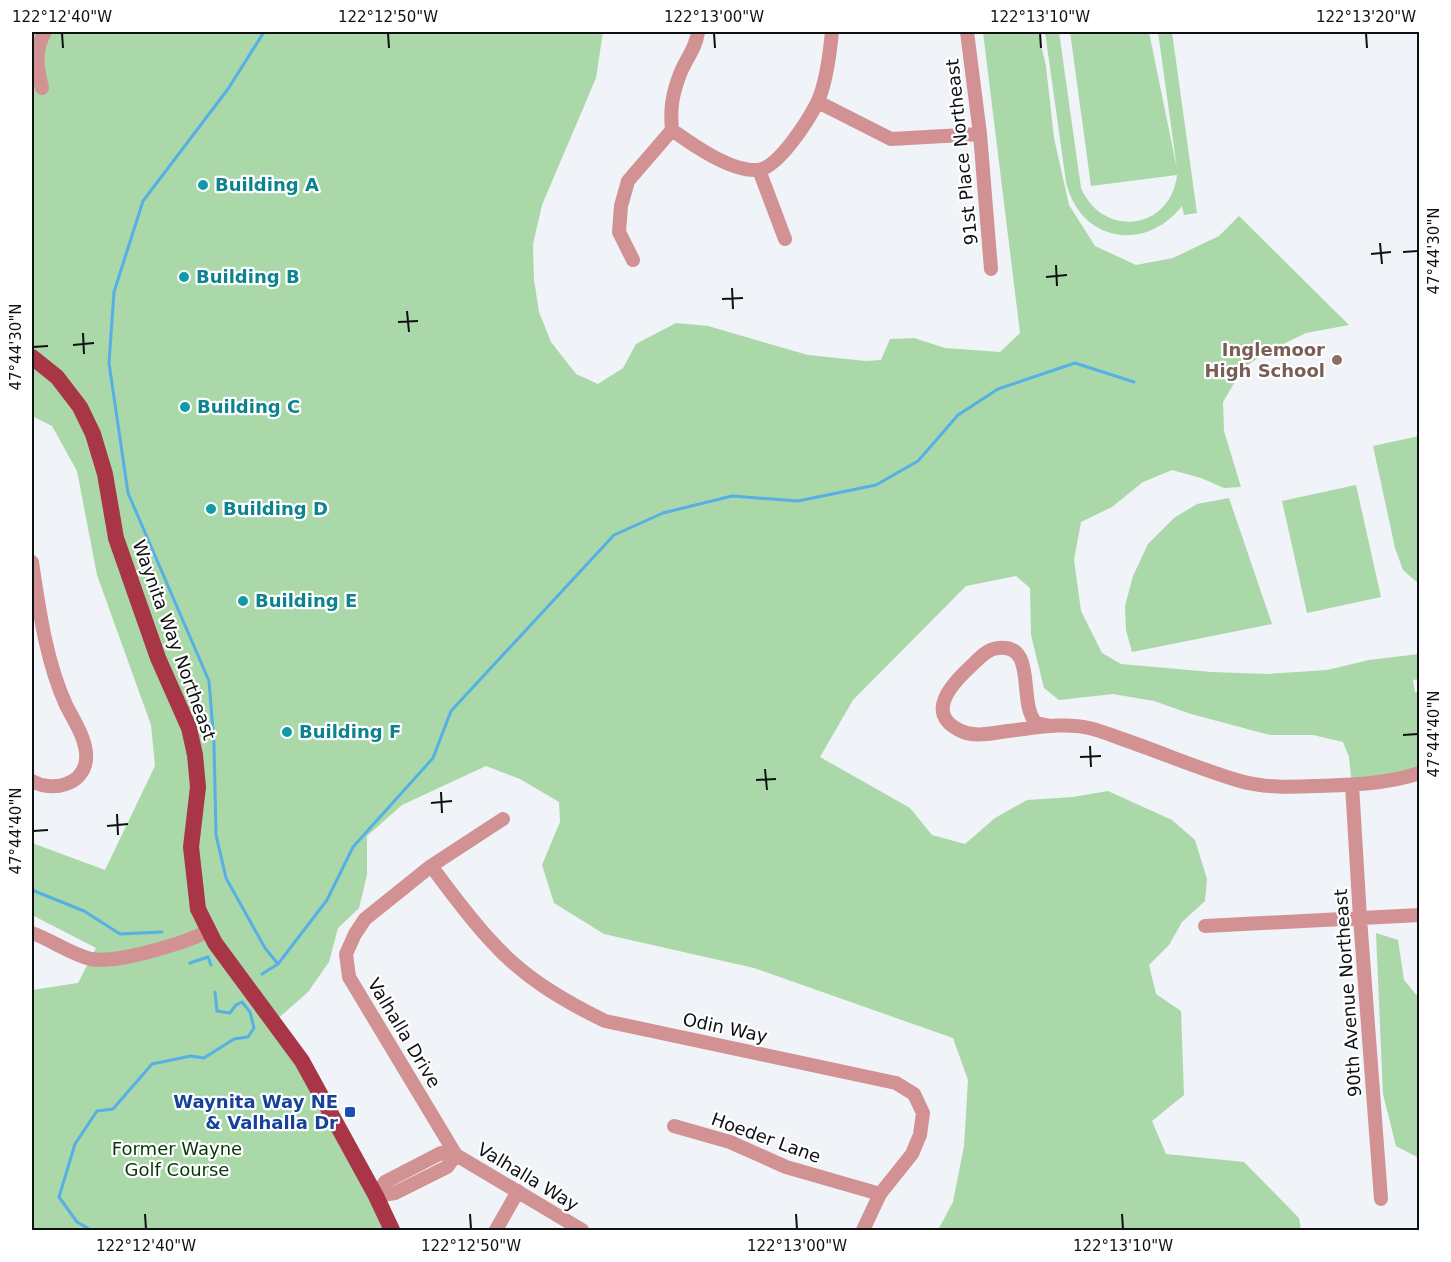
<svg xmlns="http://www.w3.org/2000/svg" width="1451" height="1262" font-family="'DejaVu Sans',sans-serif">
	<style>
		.green { fill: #aad8a8 }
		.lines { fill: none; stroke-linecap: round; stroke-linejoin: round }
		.stream { stroke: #56b0e6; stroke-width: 3 }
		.minor { stroke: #d29193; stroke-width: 14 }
		.major { stroke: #a83646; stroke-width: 16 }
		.ticks { fill: none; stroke: #0f1012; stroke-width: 2 }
		.culture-dot { fill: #0f9aa8; stroke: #fff; stroke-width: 2 }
		.education-dot { fill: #8d6e63; stroke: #fff; stroke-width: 2 }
		.transit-dot { fill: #1a4fb4; stroke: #fff; stroke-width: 2 }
		.labels { text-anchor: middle; stroke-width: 4.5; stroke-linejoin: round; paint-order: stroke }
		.street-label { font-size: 18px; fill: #0f1012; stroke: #fff }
		.culture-label { font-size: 18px; font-weight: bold; fill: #0d838f; stroke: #fff; text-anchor: start }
		.education-label { font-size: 18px; font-weight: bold; fill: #785e54; stroke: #fff; text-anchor: end }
		.transit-label { font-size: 18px; font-weight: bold; fill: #164399; stroke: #fff; text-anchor: end }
		.park-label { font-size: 18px; fill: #073608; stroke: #fff }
		.neatline { fill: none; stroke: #0f1012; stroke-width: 2 }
		.ticks-label { font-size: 15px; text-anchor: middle; fill: #0f1012 }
	</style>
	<rect width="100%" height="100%" fill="#f0f3f7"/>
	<!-- green -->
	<path class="green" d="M 32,32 L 603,32 L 596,78 L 542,205 L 533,244 L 534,280 L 539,312 L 551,342 L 576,374 L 598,384 L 623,368 L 636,344 L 676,323 L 708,326 L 808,355 L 866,361 L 881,360 L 890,339 L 914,338 L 945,348 L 1000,352 L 1020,333 L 983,32 L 1038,32 L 1046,66 L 1054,138 L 1069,205 L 1095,246 L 1136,265 L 1173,258 L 1219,236 L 1239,216 L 1349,325 L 1306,333 L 1267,352 L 1243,368 L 1223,402 L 1224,431 L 1241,487 L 1224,488 L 1201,478 L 1172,470 L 1143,482 L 1112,507 L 1081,522 L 1074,560 L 1081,611 L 1102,653 L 1121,664 L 1211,672 L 1267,674 L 1327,670 L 1369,660 L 1419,654 L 1419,679 L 1413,680 L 1415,692 L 1419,692 L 1419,773 L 1352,785 L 1349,757 L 1343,742 L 1313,735 L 1270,735 L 1191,714 L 1154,701 L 1113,694 L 1059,700 L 1044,688 L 1031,635 L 1030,588 L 1016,576 L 966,586 L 853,700 L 820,757 L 910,808 L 932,835 L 965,844 L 995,818 L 1027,800 L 1073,797 L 1108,791 L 1172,820 L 1195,840 L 1207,879 L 1205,901 L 1182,922 L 1169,945 L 1149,965 L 1156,994 L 1181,1011 L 1184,1095 L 1152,1121 L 1166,1154 L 1244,1162 L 1299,1218 L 1301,1230 L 938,1230 L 953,1202 L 964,1146 L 968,1080 L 953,1038 L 754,968 L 604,934 L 554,903 L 542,865 L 560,822 L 559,802 L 520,779 L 486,766 L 402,805 L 367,836 L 367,875 L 359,908 L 338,928 L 329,962 L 308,992 L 274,1022 L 392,1230 L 32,1230 L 32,990 L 78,983 L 96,948 L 32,915 L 32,843 L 105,870 L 155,766 L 151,725 L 97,575 L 77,471 L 52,426 L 32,416 Z
		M 1045,32 L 1059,32 L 1081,188 C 1103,239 1171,230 1177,175 L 1091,186 L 1070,32 L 1149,32 L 1177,169 L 1158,32 L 1172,32 L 1197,213 L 1184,215 L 1182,206 C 1145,253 1080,242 1066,182 Z
		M 1419,436 L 1420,436 L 1419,584 L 1403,570 L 1395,548 L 1373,446 Z
		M 1356,485 L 1381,597 L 1307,613 L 1282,501 Z
		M 1229,498 L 1272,624 L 1132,652 L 1126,630 L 1125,606 L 1133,576 L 1148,544 L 1174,518 L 1197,504 Z
		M 1376,933 L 1398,940 L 1404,980 L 1419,998 L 1419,1158 L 1396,1146 L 1383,1094 Z"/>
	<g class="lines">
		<!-- stream -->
		<path class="stream" d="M 264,32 L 228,89 L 143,201 L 114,292 L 109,363 L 128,493 L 209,681 L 214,743 L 216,835 L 226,878 L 265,948 L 278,964
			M 32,890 L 84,911 L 120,934 L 162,932
			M 190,963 L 208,957 L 211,965
			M 262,974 L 278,964 L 327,900 L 353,847 L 433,758 L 451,711 L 614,535 L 663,513 L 732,496 L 798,501 L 876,485 L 918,461 L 958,415 L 998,389 L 1075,363 L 1134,382
			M 91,1230 L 77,1222 L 59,1197 L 75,1144 L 97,1111 L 113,1109 L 152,1064 L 191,1056 L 204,1058 L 234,1039 L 248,1037 L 254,1028 L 250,1012 L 242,1002 L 236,1005 L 230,1013 L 217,1011 L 215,992"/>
		<!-- minor -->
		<path class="minor" d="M 967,32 L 980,134 L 991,269
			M 42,88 C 37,68 34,50 45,32
			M 818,102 L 891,139 L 980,134
			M 672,130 C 693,145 731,172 758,170 C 778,168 808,121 817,103 C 826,85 830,52 832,32
			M 672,130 C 670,109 672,95 680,74 C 686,59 696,48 698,32
			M 759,170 L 785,239
			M 633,260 L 619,232 L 621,206 L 628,181 L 672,130
			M 32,562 C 39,609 46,661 66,705 C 74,721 88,741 86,760 C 83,786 51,792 32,781
			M 1051,726 L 1036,723 C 1017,702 1038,643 998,648 C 986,649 978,660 969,668 C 952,684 925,713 959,730 C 974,738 992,733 1008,731 C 1035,728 1063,722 1089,728 C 1102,731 1116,737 1128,741 C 1165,754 1202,770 1240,781 C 1265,788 1290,787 1316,786 C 1351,785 1386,784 1420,773
			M 1352,785 L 1360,918 L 1381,1199
			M 431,866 C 451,892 470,919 492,942 C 523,977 564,1001 605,1021 L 896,1083 L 914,1094 L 923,1113 L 920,1135 L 912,1154 L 880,1194 L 863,1230
			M 1205,926 L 1420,915
			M 32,933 C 52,940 70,954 91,959 C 118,964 184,943 209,931
			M 674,1126 L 730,1142 L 786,1167 L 880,1194
			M 456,1155 L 349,977 L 346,954 L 355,934 L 365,919 L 431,866 L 503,819
			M 376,1196 L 385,1182 L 441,1153 L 456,1155 L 582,1230
			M 376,1196 L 395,1193 L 447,1167 L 456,1155
			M 496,1230 L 518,1191"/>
		<!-- major -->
		<path class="major" d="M 32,357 L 57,377 L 80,407 L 93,434 L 105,474 L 116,538 L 158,658 L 189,728 L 195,755 L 198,787 L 191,847 L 198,909 L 215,943 L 302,1061 L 376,1196 L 392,1230"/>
	</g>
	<!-- ticks -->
	<path class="ticks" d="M 62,33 L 63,48M 388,33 L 389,48M 714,33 L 715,48M 1040,33 L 1041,48M 1366,33 L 1367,48M 1380,243 L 1382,264M 1403,252 L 1418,251M 1371,254 L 1391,252M 1056,265 L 1057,286M 1046,277 L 1067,275M 732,288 L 733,309M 722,299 L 743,298M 407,311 L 409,332M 398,322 L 418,321M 83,333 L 84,354M 73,345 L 94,343M 33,347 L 48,346M 1403,735 L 1418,734M 1090,746 L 1091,767M 1080,757 L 1101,756M 765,769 L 767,790M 756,780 L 776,779M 441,792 L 442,813M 431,803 L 452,801M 117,814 L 118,835M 107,826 L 128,824M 33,831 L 48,830M 145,1214 L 146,1229M 470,1214 L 471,1229M 796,1214 L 797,1229M 1122,1214 L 1123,1229"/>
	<!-- markers -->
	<g class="culture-dot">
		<circle cx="203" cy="185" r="6"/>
		<circle cx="184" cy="277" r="6"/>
		<circle cx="185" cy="407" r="6"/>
		<circle cx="211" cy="509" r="6"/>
		<circle cx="243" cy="601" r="6"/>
		<circle cx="287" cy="732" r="6"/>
	</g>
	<circle class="education-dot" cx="1337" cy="360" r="6"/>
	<rect class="transit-dot" x="344" y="1106" width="12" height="12" rx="3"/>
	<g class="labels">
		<!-- street labels -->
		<g class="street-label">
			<text transform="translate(962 152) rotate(-96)" y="6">91st Place Northeast</text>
			<text transform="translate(174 640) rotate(70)" y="6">Waynita Way Northeast</text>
			<text transform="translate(1348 993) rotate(-94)" y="6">90th Avenue Northeast</text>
			<text transform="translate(725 1028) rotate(12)" y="6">Odin Way</text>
			<text transform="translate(404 1033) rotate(59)" y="6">Valhalla Drive</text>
			<text transform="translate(766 1138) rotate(20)" y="6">Hoeder Lane</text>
			<text transform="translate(528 1177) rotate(31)" y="6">Valhalla Way</text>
		</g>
		<!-- culture labels -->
		<g class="culture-label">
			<text x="215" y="191">Building A</text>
			<text x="196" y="283">Building B</text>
			<text x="197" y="413">Building C</text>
			<text x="223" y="515">Building D</text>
			<text x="255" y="607">Building E</text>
			<text x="299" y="738">Building F</text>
		</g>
		<!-- education labels -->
		<g class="education-label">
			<text x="1325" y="356">Inglemoor<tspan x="1325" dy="21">High School</tspan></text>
		</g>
		<!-- transit labels -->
		<g class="transit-label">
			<text x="338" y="1108">Waynita Way NE<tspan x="338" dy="21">&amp; Valhalla Dr</tspan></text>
		</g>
		<!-- park labels -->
		<g class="park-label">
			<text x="177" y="1155">Former Wayne<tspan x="177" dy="21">Golf Course</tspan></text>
		</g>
	</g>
	<!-- border -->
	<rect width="1451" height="1262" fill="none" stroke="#ffffff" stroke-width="66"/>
	<rect x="33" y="33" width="1385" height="1196" class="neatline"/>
	<g class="ticks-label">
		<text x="62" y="22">122°12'40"W</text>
		<text x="388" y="22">122°12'50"W</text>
		<text x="714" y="22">122°13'00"W</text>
		<text x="1040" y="22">122°13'10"W</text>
		<text x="1366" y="22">122°13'20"W</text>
		<text transform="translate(1434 251) rotate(-90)" y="5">47°44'30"N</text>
		<text transform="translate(16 347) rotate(-90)" y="5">47°44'30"N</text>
		<text transform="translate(1434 734) rotate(-90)" y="5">47°44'40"N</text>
		<text transform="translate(16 831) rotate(-90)" y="5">47°44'40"N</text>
		<text x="146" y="1251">122°12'40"W</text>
		<text x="471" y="1251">122°12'50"W</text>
		<text x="797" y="1251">122°13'00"W</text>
		<text x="1123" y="1251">122°13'10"W</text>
	</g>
</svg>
